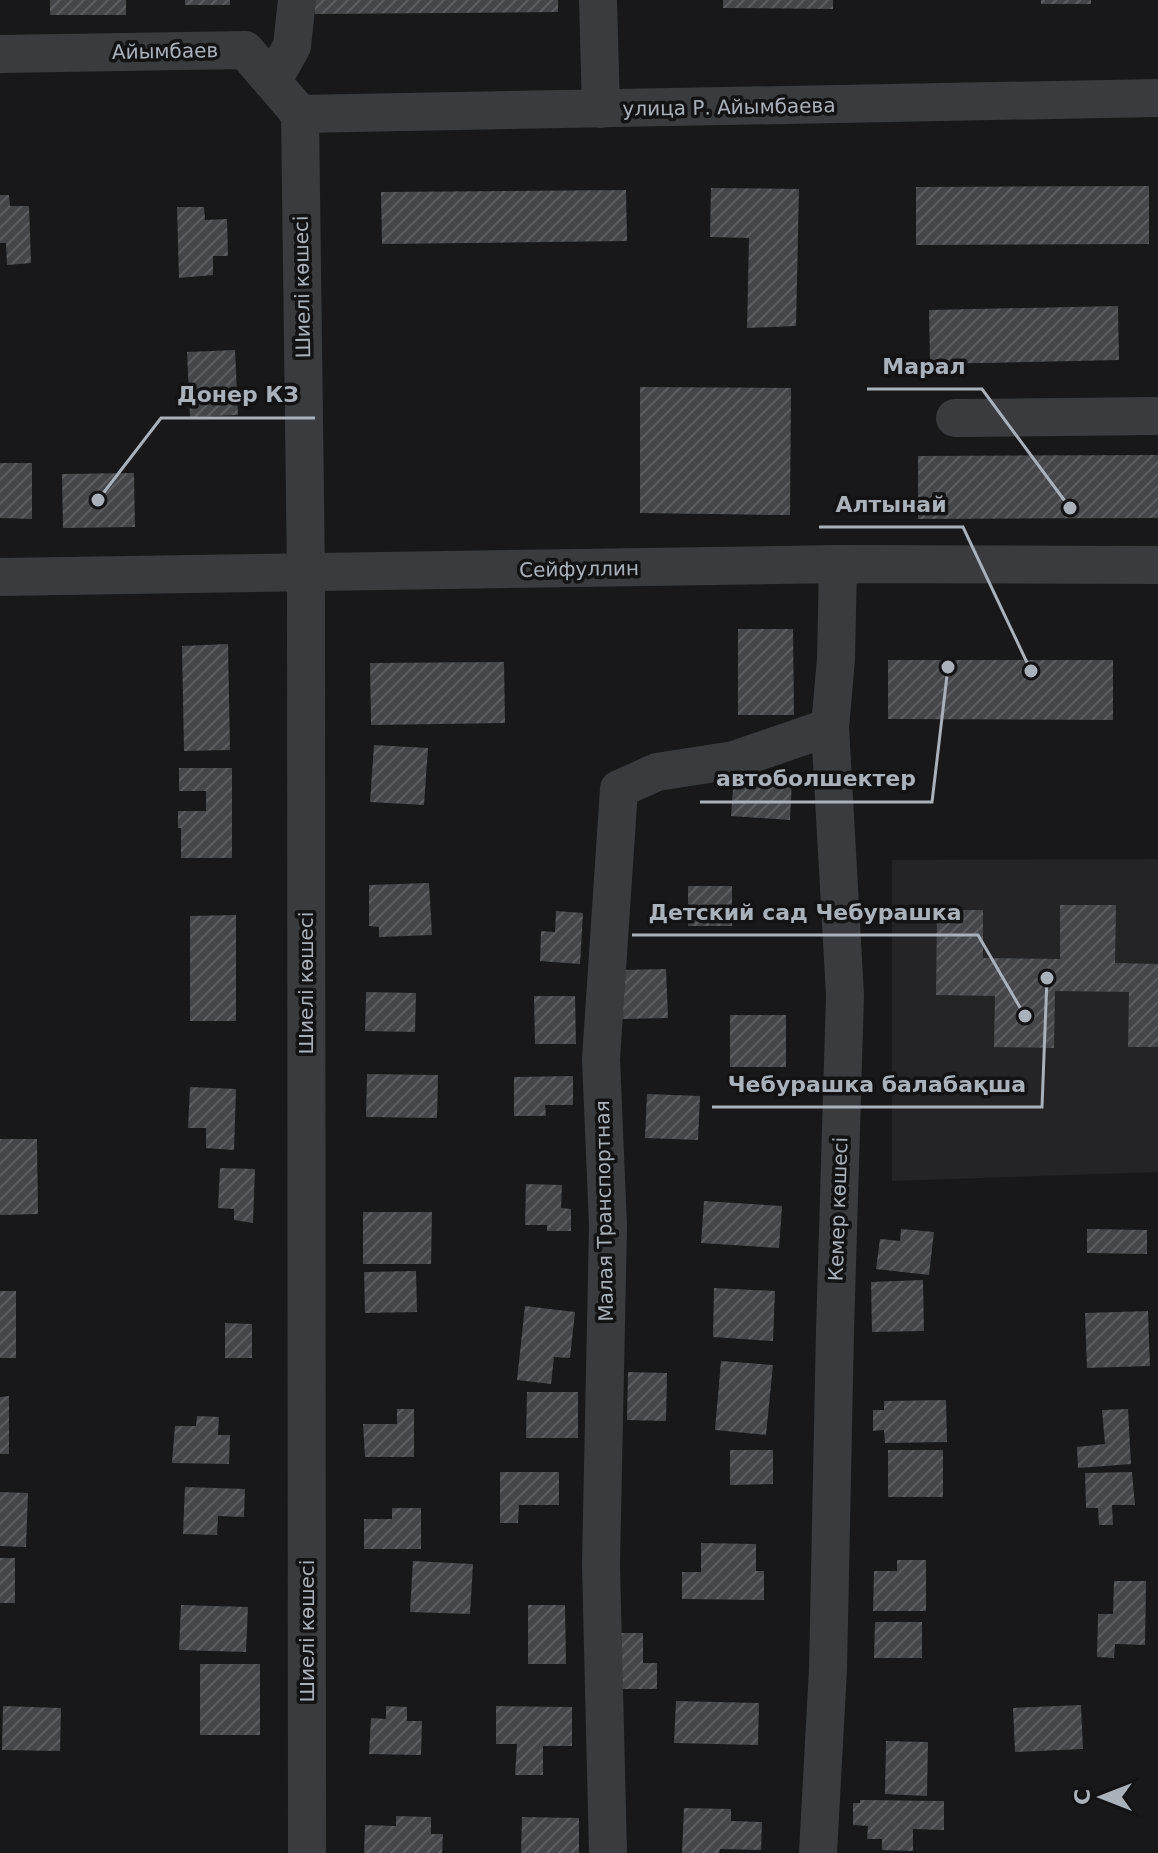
<svg xmlns="http://www.w3.org/2000/svg" width="1158" height="1853" font-family="'DejaVu Sans',sans-serif">
	<style>
		.built { fill: #242427 }
		.building { fill: url(#building-hatch) }
		.lines { fill: none; stroke-linecap: round; stroke-linejoin: round }
		.minor { stroke: #393b3f; stroke-width: 38 }
		.labels { text-anchor: middle; stroke-width: 7; stroke-linejoin: round; paint-order: stroke }
		.street-label { font-size: 20px; fill: #aab1b9; stroke: #131315 }
		.leader { fill: none; stroke: #aab1b9; stroke-width: 3 }
		.callout-dot { fill: #aab1b9; stroke: #131315; stroke-width: 3 }
		.callout-label { font-size: 22px; text-anchor: middle; font-weight: bold; fill: #aab1b9; stroke: #131315; stroke-width: 7; stroke-linejoin: round; paint-order: stroke }
	</style>
	<defs>
		<pattern id="building-hatch" width="6" height="6" patternUnits="userSpaceOnUse" patternTransform="scale(2)"><rect width="6" height="6" fill="#44464a"/><path d="M-1 1l2-2M0 6l6-6M5 7l2-2" fill="none" stroke="#5c5e62"/></pattern>
	</defs>
	<rect width="100%" height="100%" fill="#18181a"/>
	<!-- built -->
	<path class="built" d="M 1158,859 L 1158,1172 L 892,1181 L 892,860 Z"/>
	<!-- building -->
	<path class="building" d="M 50,0 L 126,0 L 126,15 L 50,15 Z
		M 185,0 L 230,0 L 230,5 L 185,5 Z
		M 315,0 L 558,0 L 558,12 L 315,14 Z
		M 723,0 L 833,0 L 833,9 L 723,8 Z
		M 1041,0 L 1091,0 L 1091,4 L 1041,4 Z
		M 1149,186 L 1149,244 L 916,245 L 916,187 Z
		M 711,188 L 799,189 L 796,326 L 747,328 L 749,238 L 710,237 Z
		M 626,190 L 627,241 L 382,244 L 381,192 Z
		M 0,195 L 9,195 L 10,206 L 29,206 L 31,263 L 7,265 L 6,243 L 0,243 Z
		M 177,207 L 204,207 L 205,220 L 227,219 L 228,256 L 213,256 L 213,275 L 179,278 Z
		M 1118,306 L 1119,360 L 930,364 L 929,310 Z
		M 235,350 L 238,415 L 190,417 L 187,352 Z
		M 640,387 L 791,388 L 790,515 L 640,513 Z
		M 1158,455 L 1158,518 L 918,519 L 918,456 Z
		M 0,463 L 32,463 L 32,519 L 0,518 Z
		M 134,473 L 135,527 L 63,528 L 62,474 Z
		M 738,629 L 793,629 L 794,715 L 738,715 Z
		M 228,644 L 230,750 L 184,751 L 182,646 Z
		M 888,660 L 1113,660 L 1113,720 L 888,719 Z
		M 504,662 L 505,723 L 371,725 L 370,663 Z
		M 374,745 L 428,748 L 424,805 L 370,802 Z
		M 179,768 L 232,768 L 232,858 L 181,858 L 181,828 L 178,828 L 178,811 L 206,811 L 206,791 L 179,791 Z
		M 734,776 L 792,779 L 790,820 L 731,816 Z
		M 429,883 L 432,935 L 379,937 L 379,927 L 369,926 L 369,885 Z
		M 688,886 L 732,886 L 732,926 L 688,926 Z
		M 1060,905 L 1116,905 L 1115,963 L 1158,964 L 1158,1047 L 1128,1047 L 1129,992 L 1055,991 L 1054,1048 L 994,1047 L 995,996 L 936,995 L 937,910 L 983,910 L 983,958 L 1060,959 Z
		M 556,911 L 583,913 L 580,964 L 540,961 L 541,931 L 555,932 Z
		M 236,915 L 236,1021 L 190,1021 L 190,916 Z
		M 666,969 L 668,1018 L 622,1019 L 620,970 Z
		M 366,992 L 416,993 L 415,1032 L 365,1031 Z
		M 534,996 L 575,996 L 576,1044 L 535,1044 Z
		M 730,1015 L 786,1015 L 786,1067 L 730,1067 Z
		M 367,1074 L 438,1075 L 437,1118 L 366,1117 Z
		M 573,1076 L 573,1105 L 545,1105 L 546,1116 L 514,1116 L 514,1077 Z
		M 190,1087 L 236,1089 L 234,1150 L 206,1148 L 206,1128 L 188,1128 Z
		M 647,1094 L 700,1096 L 698,1140 L 645,1138 Z
		M 0,1139 L 37,1139 L 38,1214 L 0,1215 Z
		M 220,1168 L 255,1169 L 253,1223 L 234,1220 L 234,1209 L 218,1208 Z
		M 526,1184 L 562,1185 L 561,1208 L 571,1209 L 571,1231 L 547,1231 L 547,1225 L 525,1225 Z
		M 704,1201 L 782,1206 L 779,1248 L 701,1243 Z
		M 363,1212 L 432,1212 L 431,1264 L 363,1264 Z
		M 901,1229 L 934,1232 L 929,1275 L 876,1269 L 880,1239 L 900,1241 Z
		M 1087,1229 L 1147,1230 L 1147,1254 L 1087,1253 Z
		M 416,1271 L 417,1312 L 365,1313 L 364,1272 Z
		M 923,1280 L 924,1331 L 872,1332 L 871,1282 Z
		M 714,1288 L 775,1291 L 773,1341 L 713,1337 Z
		M 0,1291 L 16,1291 L 16,1358 L 0,1358 Z
		M 525,1306 L 575,1312 L 570,1358 L 554,1357 L 551,1384 L 517,1380 Z
		M 1148,1311 L 1150,1366 L 1087,1368 L 1085,1313 Z
		M 225,1323 L 252,1324 L 252,1358 L 225,1358 Z
		M 721,1361 L 773,1365 L 766,1435 L 715,1430 Z
		M 628,1372 L 667,1373 L 666,1421 L 627,1420 Z
		M 527,1392 L 578,1392 L 578,1438 L 526,1438 Z
		M 9,1396 L 9,1454 L 0,1454 L 0,1397 Z
		M 946,1400 L 947,1442 L 885,1443 L 884,1430 L 873,1431 L 873,1410 L 884,1410 L 884,1401 Z
		M 397,1409 L 414,1409 L 414,1457 L 365,1457 L 363,1424 L 397,1424 Z
		M 1128,1409 L 1131,1464 L 1078,1468 L 1077,1447 L 1105,1444 L 1102,1410 Z
		M 197,1416 L 219,1417 L 218,1435 L 230,1435 L 229,1464 L 172,1463 L 175,1426 L 196,1426 Z
		M 730,1450 L 773,1450 L 773,1484 L 730,1485 Z
		M 888,1450 L 943,1450 L 943,1497 L 888,1497 Z
		M 500,1472 L 559,1472 L 559,1505 L 519,1505 L 518,1523 L 500,1523 Z
		M 1132,1472 L 1135,1505 L 1112,1505 L 1113,1525 L 1099,1525 L 1098,1508 L 1086,1508 L 1085,1473 Z
		M 185,1487 L 245,1489 L 244,1517 L 218,1516 L 217,1535 L 183,1534 Z
		M 0,1492 L 28,1493 L 26,1547 L 0,1546 Z
		M 392,1508 L 421,1508 L 421,1549 L 364,1549 L 364,1519 L 392,1519 Z
		M 701,1543 L 756,1544 L 756,1571 L 764,1571 L 764,1600 L 682,1599 L 682,1572 L 701,1572 Z
		M 0,1558 L 15,1558 L 15,1603 L 0,1603 Z
		M 897,1560 L 926,1560 L 926,1611 L 873,1611 L 874,1571 L 897,1571 Z
		M 413,1561 L 473,1564 L 470,1614 L 410,1612 Z
		M 1114,1581 L 1146,1581 L 1145,1645 L 1115,1644 L 1114,1658 L 1097,1657 L 1098,1614 L 1113,1614 Z
		M 181,1605 L 248,1607 L 246,1652 L 179,1650 Z
		M 528,1605 L 565,1605 L 566,1664 L 528,1664 Z
		M 875,1622 L 922,1622 L 922,1658 L 874,1658 Z
		M 621,1633 L 643,1633 L 643,1663 L 657,1663 L 657,1689 L 620,1689 Z
		M 200,1664 L 260,1664 L 260,1735 L 200,1735 Z
		M 676,1701 L 759,1703 L 758,1745 L 674,1743 Z
		M 1081,1705 L 1083,1749 L 1015,1752 L 1013,1708 Z
		M 3,1706 L 61,1708 L 60,1751 L 2,1750 Z
		M 386,1706 L 407,1707 L 407,1721 L 422,1721 L 421,1755 L 369,1754 L 371,1718 L 386,1719 Z
		M 496,1706 L 572,1707 L 572,1746 L 543,1746 L 543,1775 L 515,1775 L 517,1744 L 496,1744 Z
		M 886,1741 L 928,1742 L 927,1796 L 885,1794 Z
		M 860,1800 L 944,1801 L 944,1830 L 913,1829 L 913,1851 L 882,1850 L 882,1839 L 867,1839 L 868,1826 L 853,1825 L 853,1803 L 860,1803 Z
		M 684,1808 L 731,1809 L 731,1821 L 762,1822 L 761,1850 L 720,1849 L 719,1853 L 682,1853 Z
		M 396,1816 L 431,1817 L 431,1834 L 443,1834 L 442,1853 L 364,1853 L 365,1825 L 396,1826 Z
		M 522,1817 L 579,1818 L 579,1853 L 521,1853 Z"/>
	<g class="lines">
		<!-- minor -->
		<path class="minor" d="M 598,0 L 601,109
			M 0,54 L 245,50 L 300,114
			M 272,82 L 292,46 L 297,0
			M 300,114 L 306,574 L 307,1853
			M 300,114 L 1158,98
			M 955,418 L 1158,416
			M 0,577 L 838,564 L 1158,565
			M 608,1853 L 601,1565 L 608,1226 L 601,1059 L 619,789 L 657,772 L 734,760 L 830,727
			M 818,1853 L 828,1669 L 835,1331 L 845,995 L 830,727 L 836,659 L 838,564"/>
	</g>
	<g class="labels">
		<!-- street labels -->
		<g class="street-label">
			<text transform="translate(165 51) rotate(-1)" y="7">Айымбаев</text>
			<text transform="translate(729 107) rotate(-1)" y="7">улица Р. Айымбаева</text>
			<text transform="translate(302 287) rotate(-91)" y="7">Шиелі көшесі</text>
			<text transform="translate(579 569) rotate(-1)" y="7">Сейфуллин</text>
			<text transform="translate(306 983) rotate(-90)" y="7">Шиелі көшесі</text>
			<text transform="translate(838 1209) rotate(-88)" y="7">Кемер көшесі</text>
			<text transform="translate(604 1211) rotate(-91)" y="7">Малая Транспортная</text>
			<text transform="translate(307 1631) rotate(-90)" y="7">Шиелі көшесі</text>
		</g>
	</g>
	<!-- callouts -->
	<path class="leader" d="M1070 508L982 389H867M98 500L161 418H315M1031 671L963 527H819M948 667L932 802H700M1025 1016L978 935H632M1047 978L1042 1107H712"/>
	<g class="callout-dot">
		<circle cx="1070" cy="508" r="8"/>
		<circle cx="98" cy="500" r="8"/>
		<circle cx="1031" cy="671" r="8"/>
		<circle cx="948" cy="667" r="8"/>
		<circle cx="1025" cy="1016" r="8"/>
		<circle cx="1047" cy="978" r="8"/>
	</g>
	<g class="callout-label">
		<text x="924" y="374">Марал</text>
		<text x="238" y="402">Донер КЗ</text>
		<text x="891" y="512">Алтынай</text>
		<text x="816" y="786">автоболшектер</text>
		<text x="805" y="920">Детский сад Чебурашка</text>
		<text x="877" y="1092">Чебурашка балабақша</text>
	</g>
	<!-- north arrow -->
	<g transform="translate(1102 1797) rotate(270)" stroke="#131315" stroke-width="6" paint-order="stroke">
	<path d="M0-6L14 30L0 20L-14 30Z" fill="#aab1b9"/>
	<text y="-12" font-size="22" font-weight="bold" text-anchor="middle" fill="#aab1b9">С</text>
	</g>
</svg>
